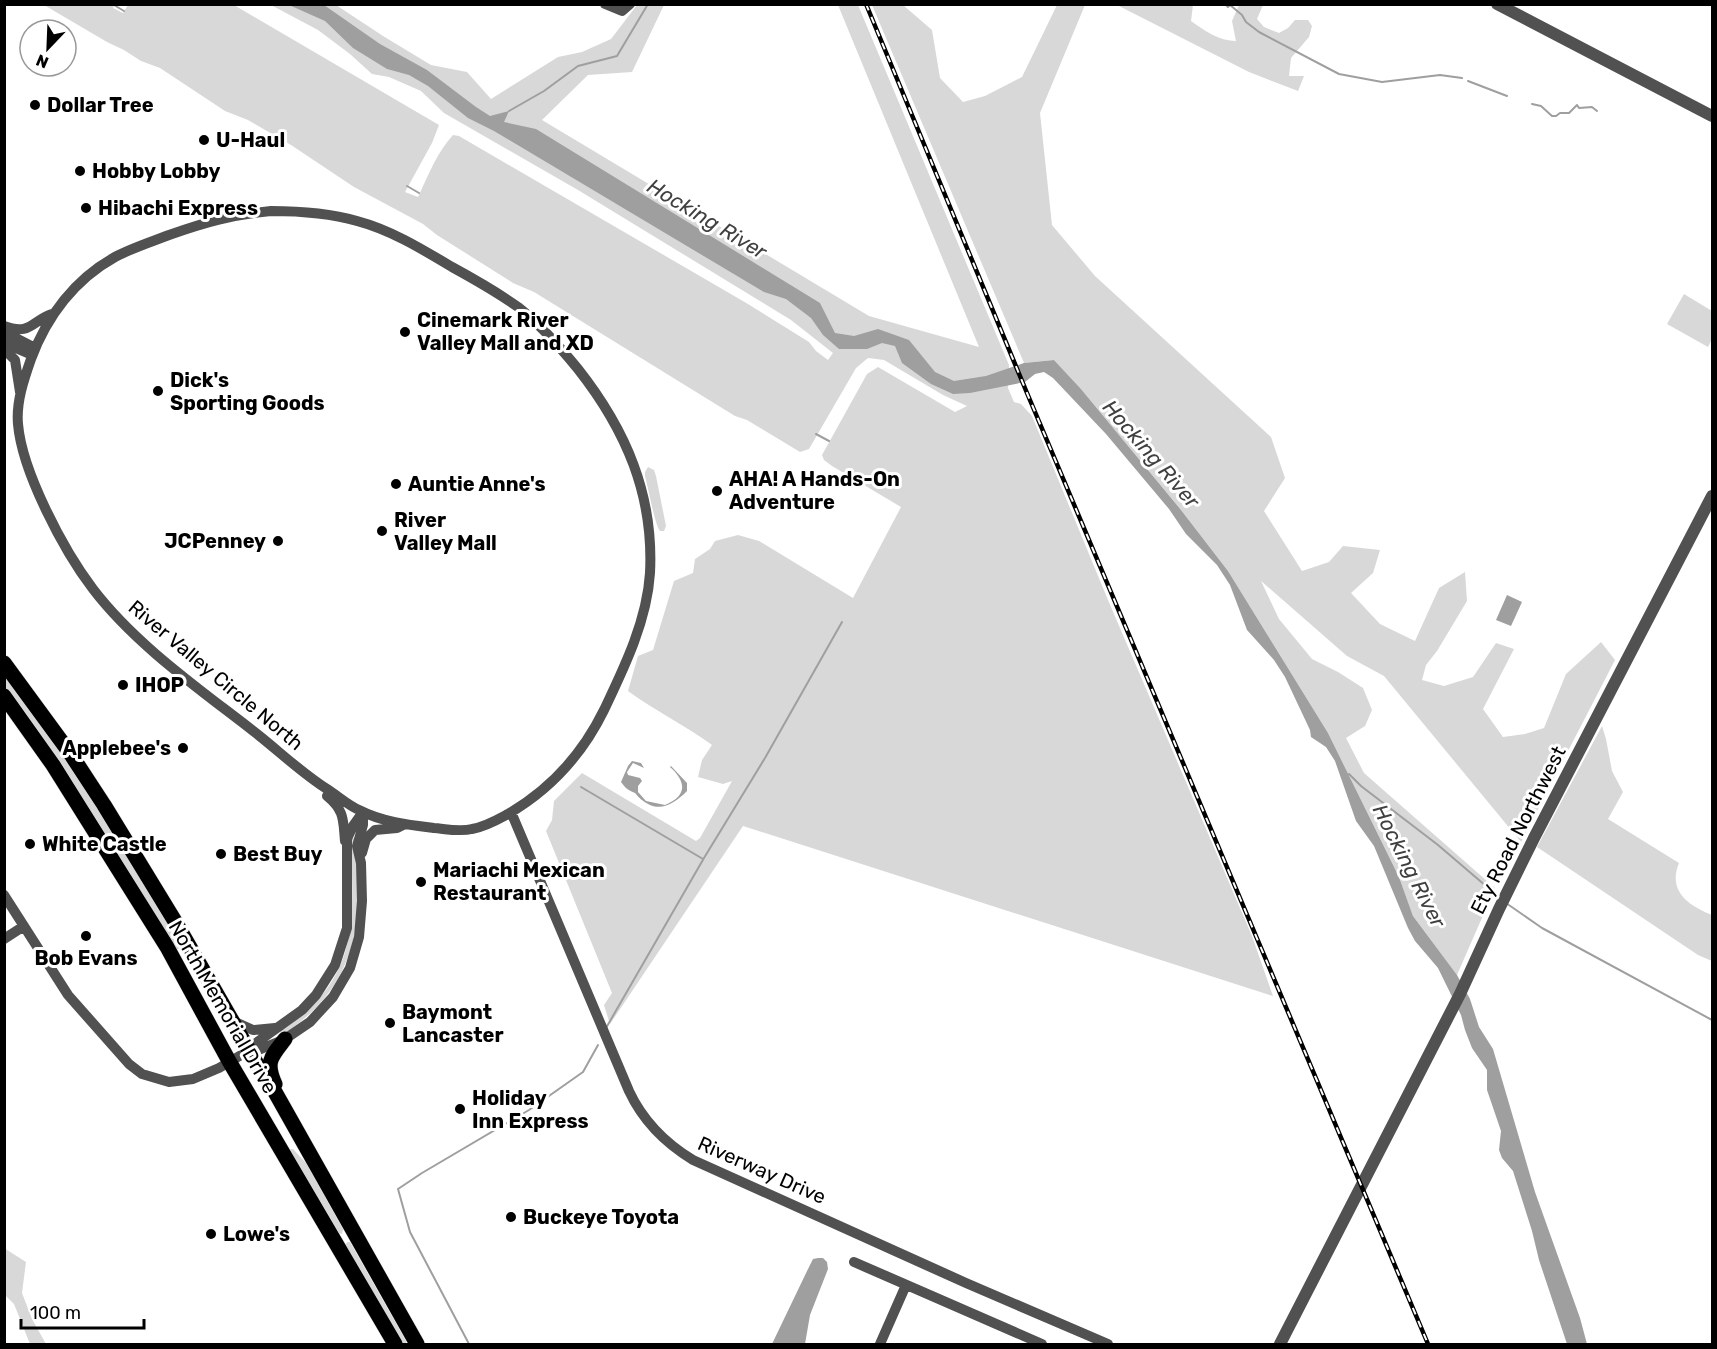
<svg xmlns="http://www.w3.org/2000/svg" width="1717" height="1349" font-family="Rubik,sans-serif">
	<style>
		.green { fill: #d8d8d8 }
		.water { fill: #9f9f9f }
		.lines { fill: none; stroke-linecap: round; stroke-linejoin: round }
		.stream { stroke: #9f9f9f; stroke-width: 2 }
		.primary-casing { stroke: #dbdbdb; stroke-width: 16 }
		.minor { stroke: #515151; stroke-width: 10 }
		.tertiary { stroke: #515151; stroke-width: 12 }
		.primary { stroke: #000; stroke-width: 15 }
		.rail-casing { stroke: #000; stroke-width: 4.5 }
		.rail { stroke: #fff; stroke-width: 2; stroke-dasharray: 7; stroke-linecap: butt }
		.poi-dot { fill: #000; stroke: #fff; stroke-width: 2 }
		.labels { text-anchor: middle; stroke-width: 6; stroke-linejoin: round; paint-order: stroke }
		.poi-label { font-size: 20px; font-weight: bold; fill: #000; stroke: #fff; text-anchor: start }
		.street-label { font-size: 20px; fill: #000; stroke: #fff }
		.water-label { font-size: 21px; font-style: italic; fill: #404040; stroke: #fff }
	</style>
	<rect width="100%" height="100%" fill="#fff"/>
	<!-- green -->
	<path class="green" d="M 44,5 L 114,5 L 113,8 L 123,13 L 128,5 L 234,5 L 439,125 L 432,143 L 405,192 L 418,197 C 428,176 437,152 453,135 L 459,136 L 748,304 L 809,342 L 816,351 L 828,360 L 833,353 L 791,320 L 578,190 L 444,113 L 421,91 L 389,77 L 372,74 L 350,54 L 318,30 L 271,5 L 336,5 L 383,36 L 431,65 L 467,72 L 491,99 L 558,57 L 582,52 L 611,39 L 637,5 L 664,5 L 632,72 L 588,75 L 542,120 L 869,316 L 979,347 L 838,5 L 858,5 L 1009,365 L 1008,388 L 1014,402 L 1021,404 L 1032,416 L 1108,600 L 1252,936 L 1273,996 L 743,826 L 610,1024 L 604,1005 L 612,993 L 546,831 L 552,820 L 554,801 L 582,773 L 696,841 L 700,838 L 732,781 L 723,784 L 698,777 L 702,760 L 712,745 C 685,725 655,711 628,691 L 638,656 L 653,650 L 674,581 L 693,573 L 695,559 L 710,549 L 715,541 L 738,535 L 759,541 L 853,598 L 901,507 L 832,466 L 824,460 L 822,455 L 867,374 L 878,367 L 955,412 L 967,406 L 943,395 L 884,360 L 868,358 L 856,368 L 809,449 L 800,452 L 747,420 L 735,416 L 534,292 L 513,283 L 437,235 L 423,224 L 354,187 L 291,145 L 248,120 L 225,111 L 160,68 L 141,61 L 124,50 L 107,42 Z
		M 872,5 L 903,5 L 932,30 L 940,78 L 963,102 L 985,96 L 1022,77 L 1057,5 L 1085,5 L 1040,113 L 1052,225 L 1095,276 L 1271,437 L 1285,478 L 1264,511 L 1302,571 L 1329,562 L 1343,546 L 1380,550 L 1373,573 L 1351,593 L 1380,624 L 1415,641 L 1439,588 L 1465,572 L 1467,601 L 1437,651 L 1426,665 L 1422,680 L 1444,686 L 1473,677 L 1496,643 L 1514,649 L 1483,709 L 1503,737 L 1525,734 L 1544,728 L 1566,674 L 1601,642 L 1615,660 L 1521,842 L 1384,676 L 1347,656 L 1261,581 L 1279,619 L 1312,659 L 1338,672 L 1363,688 L 1372,710 L 1365,726 L 1346,738 L 1364,773 L 1495,888 L 1457,975 L 1413,916 L 1399,877 L 1328,733 L 1228,571 L 1181,510 L 1081,389 L 1054,360 L 1024,363 Z
		M 1117,5 L 1193,5 L 1191,21 C 1205,31 1219,41 1236,41 L 1232,21 L 1239,5 L 1263,5 L 1257,19 L 1264,27 L 1279,33 L 1288,28 L 1295,20 L 1308,20 L 1312,26 L 1309,37 L 1291,58 L 1289,76 L 1304,76 L 1298,91 L 1249,72 Z
		M 1684,294 L 1712,311 L 1712,339 L 1708,347 L 1667,324 Z
		M 648,467 L 654,470 L 656,476 L 666,526 L 664,531 L 660,531 C 655,525 648,487 645,476 L 645,472 Z
		M 5,674 C 70,762 127,853 181,947 L 181,949 L 177,949 L 33,725 L 5,688 Z
		M 1602,726 L 1606,739 L 1612,771 L 1623,792 L 1608,819 L 1679,863 C 1667,892 1690,906 1712,915 L 1712,961 L 1698,955 L 1537,847 Z
		M 351,837 L 355,839 C 356,863 359,889 357,913 C 353,968 327,1006 282,1035 L 280,1031 C 361,979 353,922 351,837 Z
		M 291,1149 L 293,1149 L 306,1163 L 343,1229 L 342,1234 L 337,1233 L 290,1150 Z
		M 347,1242 L 350,1242 L 406,1341 L 406,1344 L 400,1344 L 344,1248 Z
		M 4,1248 L 26,1262 L 22,1293 L 32,1319 L 46,1344 L 30,1344 L 14,1304 L 5,1295 Z"/>
	<!-- water -->
	<path class="water" d="M 289,5 L 324,5 L 380,44 L 427,70 L 476,107 L 490,116 L 509,111 L 504,122 L 536,129 L 820,303 L 835,333 L 854,336 L 878,329 L 909,340 L 935,372 L 954,381 L 986,376 L 1024,363 L 1054,360 L 1081,389 L 1181,510 L 1228,571 L 1328,733 L 1399,877 L 1413,916 L 1457,975 L 1470,999 L 1479,1027 L 1493,1049 L 1535,1192 L 1580,1318 L 1587,1344 L 1567,1344 L 1539,1260 L 1532,1231 L 1513,1171 L 1502,1158 L 1499,1150 L 1501,1131 L 1487,1090 L 1487,1070 L 1472,1048 L 1465,1030 L 1461,1015 L 1438,968 L 1415,941 L 1408,928 L 1374,846 L 1356,821 L 1335,761 L 1326,747 L 1311,737 L 1310,730 L 1285,677 L 1274,660 L 1247,630 L 1230,585 L 1217,565 L 1186,534 L 1169,509 L 1106,434 L 1053,378 L 1044,372 L 1035,374 L 1025,382 L 970,393 L 953,394 L 931,384 L 902,363 L 895,346 L 882,343 L 867,349 L 839,349 L 823,335 L 811,318 L 786,299 L 764,292 L 494,131 L 468,118 L 428,86 L 409,75 L 387,69 L 353,48 L 325,21 Z
		M 1507,595 L 1522,602 L 1511,626 L 1496,620 Z
		M 632,761 L 641,763 L 644,768 L 633,763 L 627,772 L 628,775 L 640,778 L 642,781 L 638,786 L 638,792 L 646,801 L 665,805 C 688,796 686,781 670,767 L 671,766 L 687,783 L 687,791 C 674,804 659,814 642,800 C 641,800 636,794 635,793 C 628,790 626,789 621,782 L 628,766 Z
		M 818,1258 L 823,1258 L 827,1262 L 828,1269 L 810,1315 L 805,1344 L 772,1344 L 808,1269 L 813,1259 Z"/>
	<g class="lines">
		<!-- stream -->
		<path class="stream" d="M 1225,4 L 1228,7 L 1230,5 L 1242,15 L 1246,22 L 1259,32 L 1339,74 L 1382,82 L 1440,75 L 1462,78
			M 114,5 L 124,11
			M 1468,81 L 1507,96
			M 1532,104 L 1541,106 L 1552,116 L 1556,116 L 1560,113 L 1569,113 L 1577,105 L 1579,108 L 1592,107 L 1597,111
			M 509,111 L 544,91 L 578,66 L 617,56 L 648,4
			M 407,186 L 419,193
			M 816,434 L 829,441
			M 1349,774 L 1361,786 L 1438,845 L 1500,898
			M 581,787 L 703,859
			M 1506,903 L 1542,928 L 1712,1020
			M 606,1028 L 704,858 L 765,758 L 842,622
			M 469,1344 L 410,1232 L 398,1189 L 422,1173 L 529,1110 L 583,1072 L 598,1045"/>
		<defs>
			<path id="primary" d="M 4,663 L 70,753 L 104,805 L 176,923 L 269,1085 L 275,1092 L 417,1344
				M 4,696 L 53,765 L 167,947 L 229,1061 L 395,1344
				M 275,1084 C 265,1062 271,1057 285,1039"/>
		</defs>
		<!-- primary casing -->
		<use href="#primary" class="primary-casing"/>
		<!-- minor -->
		<path class="minor" d="M 605,4 L 622,11 L 630,4
			M 271,211 C 300,211 329,213 357,221 C 391,230 422,249 452,267 C 474,279 497,292 518,307 C 541,325 560,347 578,369 C 626,430 654,495 650,573 C 647,621 624,668 604,710 C 582,755 551,789 508,814 C 497,820 485,827 472,829 C 460,832 446,829 434,828 C 409,825 382,822 359,810 C 348,805 338,796 327,789 C 300,772 277,749 252,730 C 198,688 135,644 93,589 C 64,551 22,472 18,424 C 16,402 24,379 31,359 C 47,316 75,279 115,257 C 132,248 151,242 169,235 C 206,222 231,215 271,211 Z
			M 4,326 C 31,336 31,321 52,314
			M 4,332 L 35,348
			M 4,343 L 32,355
			M 4,349 L 15,360 L 20,392
			M 327,796 C 345,811 343,820 345,841
			M 511,812 L 629,1091 C 643,1121 665,1143 693,1160 L 966,1283 L 1108,1344
			M 362,853 L 366,839 L 375,830 L 397,828 L 403,825
			M 4,895 L 68,995 L 129,1064 L 142,1074 L 169,1082 L 193,1079 L 219,1068 L 248,1051 L 261,1049 L 285,1039 L 310,1022 L 333,997 L 350,968 L 359,937 L 362,901 L 361,863 L 357,846 L 363,825 L 363,812
			M 4,939 L 24,926
			M 233,1021 L 253,1030 L 275,1028
			M 248,1051 L 256,1043 L 302,1010 L 316,995 L 335,965 L 347,928 L 347,839 L 353,826 L 363,812
			M 854,1262 L 1042,1344
			M 880,1344 L 906,1285"/>
		<!-- tertiary -->
		<path class="tertiary" d="M 1497,4 L 1712,116
			M 1280,1344 L 1460,994 L 1499,909 L 1534,838 L 1712,496"/>
		<!-- primary -->
		<use href="#primary" class="primary"/>
		<defs>
			<path id="rail" d="M 866,4 L 1027,393 L 1428,1344"/>
		</defs>
		<!-- rail casing -->
		<use href="#rail" class="rail-casing"/>
		<!-- rail -->
		<use href="#rail" class="rail"/>
	</g>
	<!-- markers -->
	<g class="poi-dot">
		<circle cx="35" cy="105" r="6"/>
		<circle cx="204" cy="140" r="6"/>
		<circle cx="80" cy="171" r="6"/>
		<circle cx="86" cy="208" r="6"/>
		<circle cx="405" cy="332" r="6"/>
		<circle cx="158" cy="391" r="6"/>
		<circle cx="396" cy="484" r="6"/>
		<circle cx="717" cy="491" r="6"/>
		<circle cx="382" cy="531" r="6"/>
		<circle cx="278" cy="541" r="6"/>
		<circle cx="123" cy="685" r="6"/>
		<circle cx="183" cy="748" r="6"/>
		<circle cx="30" cy="844" r="6"/>
		<circle cx="221" cy="854" r="6"/>
		<circle cx="421" cy="882" r="6"/>
		<circle cx="86" cy="936" r="6"/>
		<circle cx="390" cy="1023" r="6"/>
		<circle cx="460" cy="1109" r="6"/>
		<circle cx="511" cy="1217" r="6"/>
		<circle cx="211" cy="1234" r="6"/>
	</g>
	<g class="labels">
		<!-- poi labels -->
		<g class="poi-label">
			<text x="47" y="112">Dollar Tree</text>
			<text x="216" y="147">U-Haul</text>
			<text x="92" y="178">Hobby Lobby</text>
			<text x="98" y="215">Hibachi Express</text>
			<text x="417" y="327">Cinemark River<tspan x="417" dy="23">Valley Mall and XD</tspan></text>
			<text x="170" y="387">Dick's<tspan x="170" dy="23">Sporting Goods</tspan></text>
			<text x="729" y="486">AHA! A Hands-On<tspan x="729" dy="23">Adventure</tspan></text>
			<text x="408" y="491">Auntie Anne's</text>
			<text x="394" y="527">River<tspan x="394" dy="23">Valley Mall</tspan></text>
			<text x="266" y="548" text-anchor="end">JCPenney</text>
			<text x="135" y="692">IHOP</text>
			<text x="171" y="755" text-anchor="end">Applebee's</text>
			<text x="42" y="851">White Castle</text>
			<text x="233" y="861">Best Buy</text>
			<text x="433" y="877">Mariachi Mexican<tspan x="433" dy="23">Restaurant</tspan></text>
			<text x="86" y="965" text-anchor="middle">Bob Evans</text>
			<text x="402" y="1019">Baymont<tspan x="402" dy="23">Lancaster</tspan></text>
			<text x="472" y="1105">Holiday<tspan x="472" dy="23">Inn Express</tspan></text>
			<text x="523" y="1224">Buckeye Toyota</text>
			<text x="223" y="1241">Lowe's</text>
		</g>
		<!-- street labels -->
		<g class="street-label">
			<text transform="translate(216 675) rotate(40)" y="7">River Valley Circle North</text>
			<text transform="translate(1518 830) rotate(-63)" y="7">Ety Road Northwest</text>
			<text transform="translate(223 1007) rotate(60)" y="7">North Memorial Drive</text>
			<text transform="translate(762 1170) rotate(24)" y="7">Riverway Drive</text>
		</g>
		<!-- water labels -->
		<g class="water-label">
			<text transform="translate(707 219) rotate(31)" y="7">Hocking River</text>
			<text transform="translate(1151 454) rotate(49)" y="7">Hocking River</text>
			<text transform="translate(1409 866) rotate(63)" y="7">Hocking River</text>
		</g>
	</g>
	<!-- border -->
	<rect width="1717" height="1349" fill="none" stroke="#000000" stroke-width="12"/>
	<!-- north arrow -->
	<g transform="translate(48 48) rotate(203)"><circle r="28" fill="#ffffff" stroke="#999999" stroke-width="1.5"/>
	<path d="M0-4.5L10 22L0 15L-10 22Z" fill="#000000"/>
	<text y="-9" font-size="16" font-weight="bold" text-anchor="middle" fill="#000000">N</text>
	</g>
	<!-- scale -->
	<path d="M21 1319v9h123v-9" fill="none" stroke="#000000" stroke-width="3"/>
	<text x="30" y="1319" font-size="18" fill="#000000" stroke="#ffffff" stroke-width="4.5" paint-order="stroke">100 m</text>
</svg>
